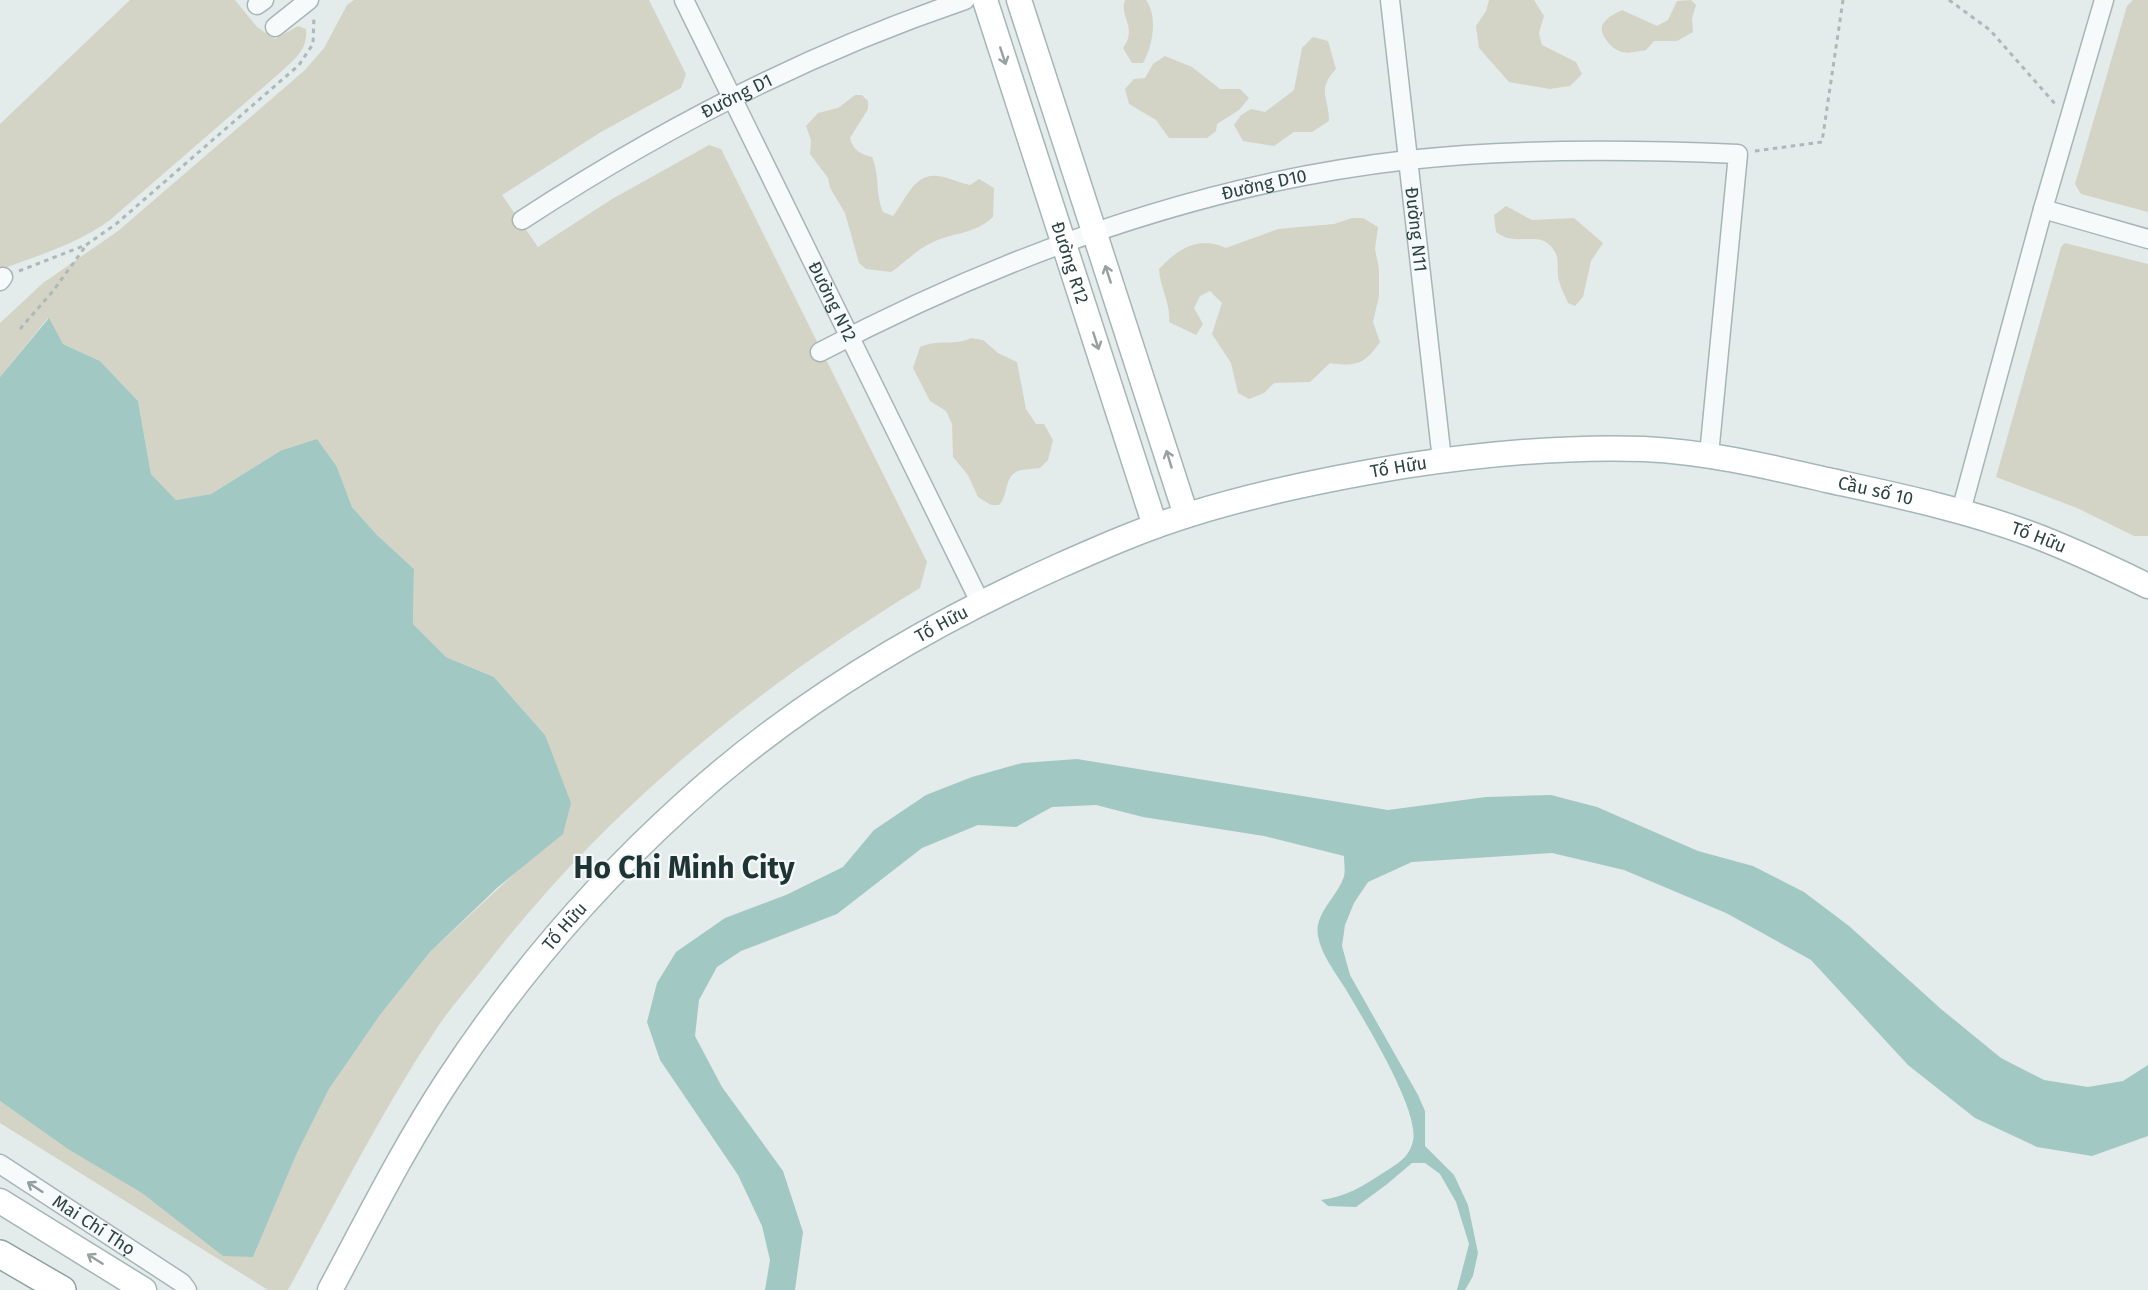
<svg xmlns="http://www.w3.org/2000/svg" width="2148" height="1290" font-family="'Fira Sans',sans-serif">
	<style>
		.green { fill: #d3d4c6 }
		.water { fill: #a2c8c3 }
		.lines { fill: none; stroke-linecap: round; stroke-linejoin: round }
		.minor-casing { stroke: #a9b5b5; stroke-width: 21 }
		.major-casing { stroke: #a4b6b5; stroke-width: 27 }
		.highway-casing { stroke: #8da1a0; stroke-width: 30 }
		.path { stroke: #aeb8b8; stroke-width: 3; stroke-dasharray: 4.5 4.5; stroke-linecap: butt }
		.minor { stroke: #f7fafa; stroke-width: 18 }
		.major { stroke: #fff; stroke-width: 24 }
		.highway { stroke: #fff; stroke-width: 27 }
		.oneway { stroke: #96a1a0 }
		.oneway2 { stroke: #929e9e }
		.labels { text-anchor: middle; stroke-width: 4.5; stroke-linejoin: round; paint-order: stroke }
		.street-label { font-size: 18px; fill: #2d4342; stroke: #f4f8f8 }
		.town-label { font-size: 30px; font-weight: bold; fill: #1f3434; stroke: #f4f8f8 }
	</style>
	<rect width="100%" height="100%" fill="#e4ebeb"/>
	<!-- green -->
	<path class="green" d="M 130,0 L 235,0 L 257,27 L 275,39 L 298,26 L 306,29 C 308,49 296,58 282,71 L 110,220 C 76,245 38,255 0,270 L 0,124 Z
		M 354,0 L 649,0 L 686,74 L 681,88 L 601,132 L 502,195 L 538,247 L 612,199 L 709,145 L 721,149 L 927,562 L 920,588 C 754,689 605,811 486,965 C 468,988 448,1010 433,1034 C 379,1116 335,1204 288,1290 L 268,1290 L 0,1123 L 0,1101 L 69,1149 L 253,1257 L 297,1153 L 329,1089 L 380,1015 L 430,952 L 529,860 L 545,735 L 494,677 L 446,657 L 413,624 L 414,569 L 377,535 L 352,507 L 337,467 L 280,451 L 211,494 L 176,500 L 151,474 L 138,401 L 100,361 L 63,344 L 48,318 L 0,377 L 0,323 L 43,283 L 118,231 L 305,70 L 324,48 L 347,5 Z
		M 1125,0 L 1146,0 C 1158,17 1153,45 1143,63 L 1132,63 L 1123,48 C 1138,27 1119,18 1125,0 Z
		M 1489,0 L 1534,0 L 1544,16 L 1539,33 L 1542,45 L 1576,62 L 1582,74 L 1570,86 L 1550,89 L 1509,82 L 1479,48 L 1476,26 L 1486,11 Z
		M 1691,0 L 1696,5 L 1692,18 L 1693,32 L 1677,41 L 1654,41 L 1646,50 C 1639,51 1629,54 1622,52 C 1613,51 1597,33 1603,24 C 1607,17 1616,13 1622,10 L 1657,26 L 1668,20 L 1677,1 Z
		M 2133,0 L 2148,0 L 2148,212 L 2081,194 L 2075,184 L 2127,6 Z
		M 1313,37 L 1328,41 L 1336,69 C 1316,91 1329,96 1329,121 L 1312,132 L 1294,132 L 1274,146 L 1243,141 L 1234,125 L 1241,115 L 1251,109 L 1265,112 L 1294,90 L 1302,48 Z
		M 1165,56 L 1192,67 L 1220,89 L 1240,89 L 1249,98 L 1239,110 L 1217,124 L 1216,131 L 1207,138 L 1169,138 L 1156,120 L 1129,104 L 1125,89 L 1134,79 L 1145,78 L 1153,64 Z
		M 855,95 L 862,95 L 868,101 L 868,109 L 850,138 C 853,150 860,154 872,157 C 880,174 875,194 883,212 L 893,216 C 905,201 914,173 937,176 C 948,177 960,183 970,185 L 979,179 L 994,188 L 993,217 C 975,234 955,232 933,242 C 917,249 906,262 891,272 L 866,269 L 859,263 L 845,213 L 830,188 L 828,178 L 810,154 L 811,140 L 806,126 L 818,113 L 838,108 Z
		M 1506,206 L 1532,220 L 1574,218 L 1603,243 L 1591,261 L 1583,297 L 1575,306 L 1568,303 C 1565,296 1561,288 1559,281 C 1556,271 1560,261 1555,252 C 1542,227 1517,249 1496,232 L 1494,215 Z
		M 1352,218 L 1363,218 L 1378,227 L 1375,249 L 1379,269 L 1379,296 L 1373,322 L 1380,342 C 1365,364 1356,367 1330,363 L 1310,382 L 1274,383 L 1264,393 L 1249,399 L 1238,393 L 1231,363 L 1212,334 L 1222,303 L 1210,291 L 1200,296 L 1194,308 L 1203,324 L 1196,335 L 1169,322 C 1171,304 1160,288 1159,269 C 1177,250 1198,235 1226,248 L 1278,229 L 1334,224 Z
		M 2065,243 L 2148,264 L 2148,536 L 2134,536 L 2077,508 L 1996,477 L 2061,247 Z
		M 971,338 L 983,340 L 998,353 L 1017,362 L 1026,409 L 1036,424 L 1044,424 L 1053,440 L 1048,460 L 1040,468 C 1034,469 1027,469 1021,470 C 1003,474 1009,496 999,505 L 991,505 L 978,497 L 968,475 L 953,457 L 952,424 L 946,411 L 930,401 L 913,368 L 920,347 C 937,339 956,346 971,338 Z"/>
	<!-- water -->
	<path class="water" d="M 49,318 L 63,344 L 100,361 L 138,401 L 151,474 L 176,500 L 211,494 L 280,451 L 317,439 L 337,467 L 352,507 L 377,535 L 414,569 L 413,624 L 446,657 L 494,677 L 545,735 L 571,803 L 563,834 L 498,887 L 430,952 L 380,1015 L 329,1089 L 297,1153 L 253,1257 L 223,1256 L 142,1193 L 68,1149 L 0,1101 L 0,377 Z
		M 1077,759 L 1388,810 L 1486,797 L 1551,795 L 1597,807 L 1698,851 L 1753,866 L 1804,892 L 1849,926 L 1941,1009 L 2001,1058 L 2044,1080 L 2088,1087 L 2123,1081 L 2148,1065 L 2148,1136 L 2092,1156 L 2037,1147 L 1975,1118 L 1908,1065 L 1811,960 L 1726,913 L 1624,870 L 1552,853 L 1412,862 L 1368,882 L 1354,903 L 1345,925 L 1342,946 L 1350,975 L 1418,1095 L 1425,1111 L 1425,1146 L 1454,1175 L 1468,1205 L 1478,1253 L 1473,1276 L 1465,1290 L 1457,1290 L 1469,1244 L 1456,1202 L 1440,1174 L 1425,1163 L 1412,1163 L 1386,1185 L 1356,1207 L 1328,1206 L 1321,1200 C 1346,1197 1363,1186 1383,1173 C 1397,1164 1409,1158 1413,1141 C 1420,1110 1362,1017 1345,988 C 1335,972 1321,954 1318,936 C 1314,914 1336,898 1343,879 C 1346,873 1344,863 1344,856 L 1264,836 L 1143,817 L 1096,805 L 1052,807 L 1016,827 L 978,825 L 922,848 L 837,914 L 741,951 L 717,967 L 699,1000 L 695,1036 L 722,1087 L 783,1171 L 803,1232 L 795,1290 L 765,1290 L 770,1260 L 762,1226 L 738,1175 L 660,1060 L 647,1022 L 657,983 L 676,952 L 725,918 L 786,895 L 843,867 L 874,830 L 926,795 L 972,777 L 1022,763 Z"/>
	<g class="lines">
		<defs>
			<g id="minor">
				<path id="s1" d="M 684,0 L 980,602"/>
				<path id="s2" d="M 1390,0 L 1442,460"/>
				<path d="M 257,5 L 264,0"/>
				<path d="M 275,27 L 309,0"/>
				<path d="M 2043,209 L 2148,239"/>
				<path id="s3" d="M 522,220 C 661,129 808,53 965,0"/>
				<path d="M 0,281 L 3,277"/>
				<path id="s4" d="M 820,352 C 1003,256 1202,183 1408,160 C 1517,148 1628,149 1738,154 L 1709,455"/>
				<path d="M 1961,511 L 2043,209 L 2104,0"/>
				<path id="s5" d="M 0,1164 L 182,1283 L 187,1290"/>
			</g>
			<g id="major">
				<path id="s6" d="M 985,0 L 1155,526"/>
				<path d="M 1019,0 L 1186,515"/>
				<path d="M 0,1201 L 144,1290"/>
				<path id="s7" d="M 330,1290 C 368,1219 404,1147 448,1080 C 513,981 594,886 682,806 C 792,705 923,627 1059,566 C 1102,547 1145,528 1191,514 C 1261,492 1332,478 1404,466 C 1483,454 1564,446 1644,449 C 1707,452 1766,466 1827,480 C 1895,495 1963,509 2028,533 C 2069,548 2109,567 2148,586"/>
			</g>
			<path id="highway" d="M 0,1254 L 62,1290"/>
		</defs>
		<!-- minor casing -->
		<use href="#minor" class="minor-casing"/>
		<!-- major casing -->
		<use href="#major" class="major-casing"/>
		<!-- highway casing -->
		<use href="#highway" class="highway-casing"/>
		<!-- path -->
		<path class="path" d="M 1949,0 L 1990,30 L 2056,105
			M 1755,151 L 1822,142 L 1843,0
			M 19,271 L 86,245 L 116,224 L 299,65 L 313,44 L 314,17
			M 20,329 L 53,291 L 85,247"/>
		<!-- minor -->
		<use href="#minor" class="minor"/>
		<!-- major -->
		<use href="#major" class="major"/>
		<!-- highway -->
		<use href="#highway" class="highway"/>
	</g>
	<!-- one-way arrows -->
	<defs><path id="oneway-shaft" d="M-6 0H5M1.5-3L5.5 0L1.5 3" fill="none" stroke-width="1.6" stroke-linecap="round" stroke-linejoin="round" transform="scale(1.5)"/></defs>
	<g class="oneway">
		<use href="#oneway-shaft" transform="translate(1003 56) rotate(72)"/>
		<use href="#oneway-shaft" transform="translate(1108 274) rotate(-108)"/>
		<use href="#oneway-shaft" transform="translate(1096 341) rotate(72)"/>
		<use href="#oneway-shaft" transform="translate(1169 459) rotate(-107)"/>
		<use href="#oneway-shaft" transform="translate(95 1259) rotate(-148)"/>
	</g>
	<use class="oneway2" href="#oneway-shaft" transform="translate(35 1187) rotate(-147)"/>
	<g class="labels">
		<!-- street labels -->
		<g class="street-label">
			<text dy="6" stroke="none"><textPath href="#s3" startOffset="248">Đường D1</textPath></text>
			<text dy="6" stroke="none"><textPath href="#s4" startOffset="476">Đường D10</textPath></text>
			<text dy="6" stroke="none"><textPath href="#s2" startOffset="231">Đường N11</textPath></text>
			<text dy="6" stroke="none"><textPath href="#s6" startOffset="276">Đường R12</textPath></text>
			<text dy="6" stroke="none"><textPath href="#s1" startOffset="336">Đường N12</textPath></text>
			<text dy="6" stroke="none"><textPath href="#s7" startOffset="1406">Tố Hữu</textPath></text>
			<text dy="6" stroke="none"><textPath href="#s7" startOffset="1888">Cầu số 10</textPath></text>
			<text dy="6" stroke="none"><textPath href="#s7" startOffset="2058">Tố Hữu</textPath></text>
			<text dy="6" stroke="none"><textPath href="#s7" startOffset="920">Tố Hữu</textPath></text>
			<text dy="6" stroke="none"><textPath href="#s7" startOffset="434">Tố Hữu</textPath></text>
			<text dy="6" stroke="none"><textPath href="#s5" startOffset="112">Mai Chí Thọ</textPath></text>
		</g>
		<!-- town labels -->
		<g class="town-label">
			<text x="684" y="878">Ho Chi Minh City</text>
		</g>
	</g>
</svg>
